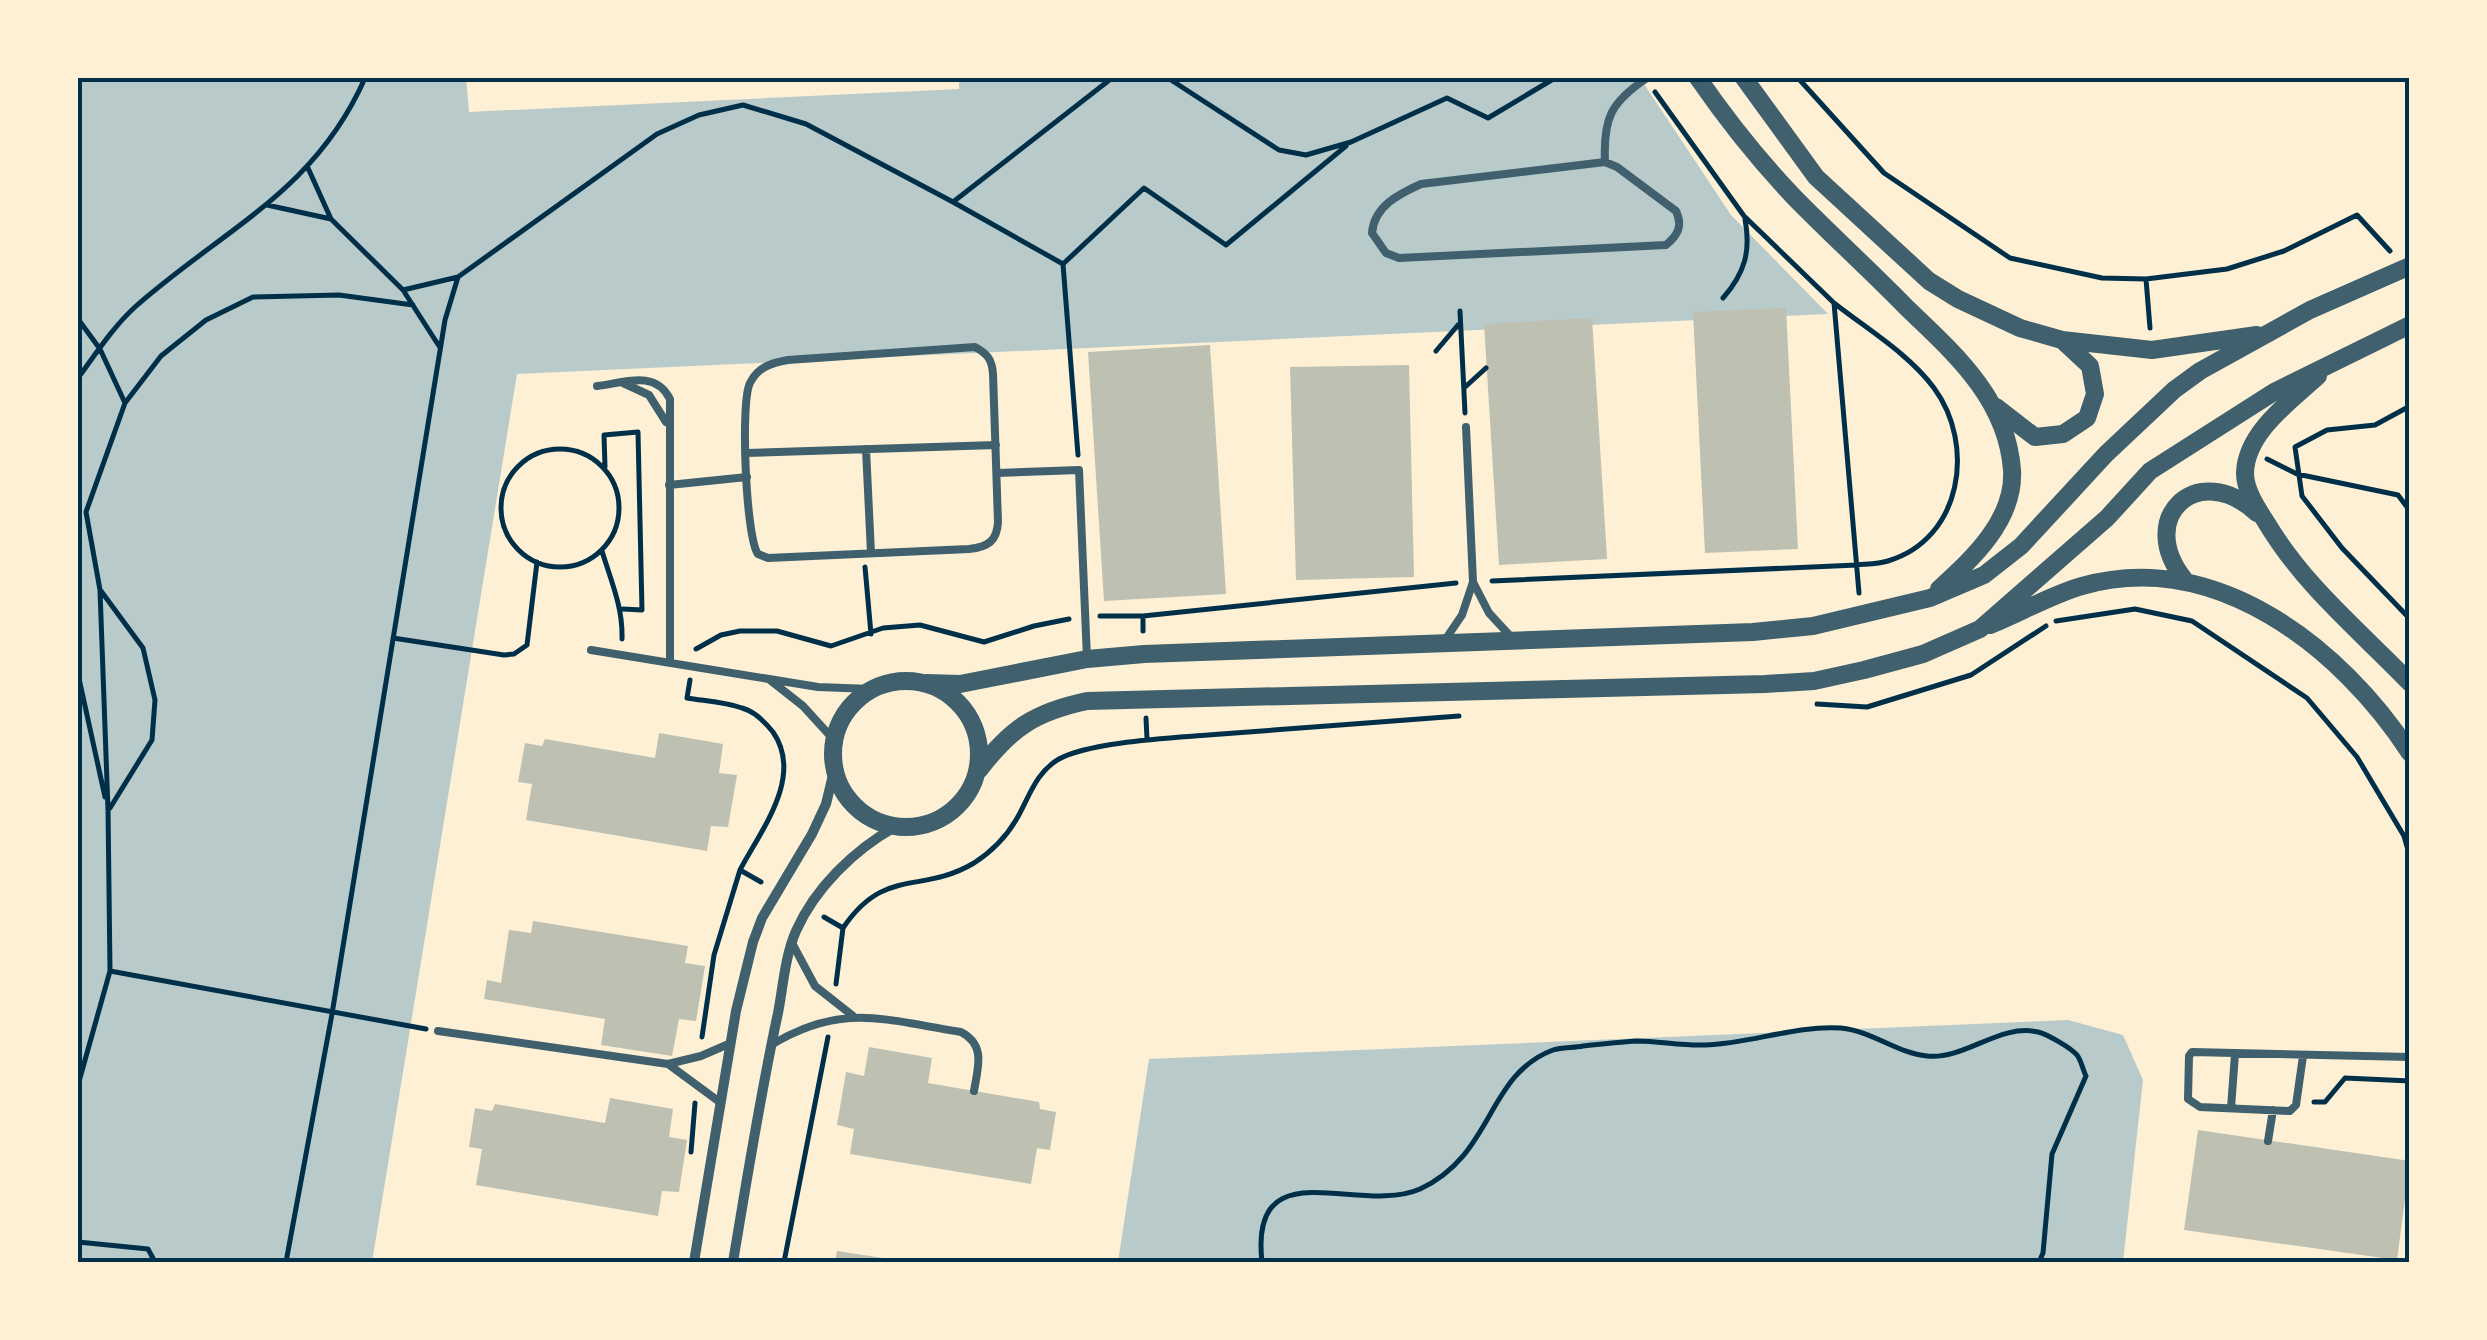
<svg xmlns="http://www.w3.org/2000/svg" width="2487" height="1340" font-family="'Roboto Condensed',sans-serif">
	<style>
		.green { fill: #b9caca }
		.building { fill: #bec0b2 }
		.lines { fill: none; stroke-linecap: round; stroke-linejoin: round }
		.path { stroke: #003049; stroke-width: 5 }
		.service { stroke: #3f606c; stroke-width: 8 }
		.minor { stroke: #3f606c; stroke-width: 10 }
		.tertiary { stroke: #3f606c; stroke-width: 18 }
		.neatline { fill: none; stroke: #003049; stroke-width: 4 }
	</style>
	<rect width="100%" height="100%" fill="#fdf0d5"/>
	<!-- green -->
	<path class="green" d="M 78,78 L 466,78 L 469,112 L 959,89 L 959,78 L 1640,78 L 1731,215 L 1828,314 L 517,374 L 372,1262 L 78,1262 Z
		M 2068,1020 L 2123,1035 L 2143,1080 L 2123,1262 L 1118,1262 L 1149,1059 Z"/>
	<!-- building -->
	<path class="building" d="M 1786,308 L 1798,549 L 1705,553 L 1693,312 Z
		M 1592,318 L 1607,559 L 1499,565 L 1484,324 Z
		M 1210,345 L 1226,594 L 1104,601 L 1088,352 Z
		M 1409,365 L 1414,577 L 1296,580 L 1290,367 Z
		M 659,733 L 723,744 L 719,773 L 737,775 L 728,827 L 711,826 L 707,851 L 526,820 L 532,784 L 518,782 L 525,743 L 542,746 L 545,739 L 655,758 Z
		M 533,921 L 688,946 L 685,963 L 705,966 L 696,1021 L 679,1019 L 672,1056 L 601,1045 L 605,1019 L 484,999 L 487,980 L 501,983 L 509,930 L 531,933 Z
		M 869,1047 L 932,1058 L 928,1083 L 1039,1102 L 1040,1109 L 1056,1112 L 1050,1150 L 1037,1148 L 1031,1184 L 850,1154 L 854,1129 L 837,1125 L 846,1072 L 864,1076 Z
		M 610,1098 L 673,1109 L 669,1137 L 687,1140 L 679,1192 L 662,1191 L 658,1216 L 476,1185 L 482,1149 L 469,1147 L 475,1108 L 492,1111 L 495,1104 L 605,1123 Z
		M 2198,1130 L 2410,1161 L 2397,1260 L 2184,1230 Z
		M 837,1251 L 896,1260 L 896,1262 L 835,1262 Z"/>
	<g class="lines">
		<!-- path -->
		<path class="path" d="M 1168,78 L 1279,150 L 1306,155 L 1351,142 L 1447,98 L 1488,118 L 1555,78
			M 1798,78 L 1884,173 L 2010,258 L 2102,278 L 2146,279 L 2150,328
			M 1655,92 L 1744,216 L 1834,303 L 1859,593
			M 308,168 L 331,219
			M 953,202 L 1063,264 L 1078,455
			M 267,205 L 331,219 L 403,290 L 439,346
			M 1063,264 L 1144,188 L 1226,245 L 1346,146
			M 2146,279 L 2227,269 L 2284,251 L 2357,215 L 2390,251
			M 403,290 L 458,277
			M 1723,298 C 1745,273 1751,251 1745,219
			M 1460,311 L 1465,413
			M 78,319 L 100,349 L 125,403
			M 1436,351 L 1458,325
			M 78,378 C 95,355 113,327 135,307 C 223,229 315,192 365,78
			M 1464,388 L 1486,368
			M 2410,406 L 2375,425 L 2327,430 L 2295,447 L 2302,496 L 2342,548 L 2410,619
			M501 508a59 59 0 1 1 118 0a59 59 0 1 1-118 0Z
			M 2267,459 L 2297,474 L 2398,495 L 2410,511
			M 605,467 L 604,435 L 638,432 L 642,610 L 623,609
			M 602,551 C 611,581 623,607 622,639
			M 865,567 L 871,634
			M 1492,581 L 1857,565 C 1867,564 1878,564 1888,561 C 1962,539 1976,445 1934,388 C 1909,354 1867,329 1834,303
			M 101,591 L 143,648 L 155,700 L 152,740 L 110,808
			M 1100,616 L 1143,616 L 1143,631
			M 1143,616 L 1456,583
			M 2056,621 L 2135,609 L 2192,621 L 2307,698 L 2357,757 L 2404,836 L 2410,857
			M 393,638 L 504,655 L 514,654 L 527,645 L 537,562
			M 696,649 L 721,635 L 740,631 L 777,631 L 831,646 L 883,628 L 920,625 L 984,642 L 1034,626 L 1069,619
			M 78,674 L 105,797
			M 690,680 L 687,698 C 705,701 725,702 742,708 C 754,711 765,722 773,732 C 804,777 761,830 740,870 L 761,882
			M 1817,704 L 1867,707 L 1971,675 L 2046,626
			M 1146,718 L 1147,739
			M 108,810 L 100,590 L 86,512 L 125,403 L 161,356 L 206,320 L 253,297 L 339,295 L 413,305
			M 824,917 L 843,928 C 885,866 920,895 974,863 C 991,852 1006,837 1016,820 C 1029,798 1035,773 1059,759 C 1089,742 1172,738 1208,735 C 1292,729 1375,722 1459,716
			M 110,971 L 426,1029
			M 836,984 L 843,928
			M 702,1037 L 714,955 L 740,870
			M 78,1085 L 110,971 L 108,808
			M 2314,1102 L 2325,1102 L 2345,1078 L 2410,1081
			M 691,1152 L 695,1103
			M 78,1242 L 148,1249 L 155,1262
			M 286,1262 L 332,1014 L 445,320 L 458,277 L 657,134 L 699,115 L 743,105 L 806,124 L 953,202 L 1112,78
			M 784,1262 L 828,1037
			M 1262,1262 C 1249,1147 1359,1216 1420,1189 C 1494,1155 1486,1075 1553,1050 C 1562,1047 1574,1048 1583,1046 C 1601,1044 1619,1042 1637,1041 C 1659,1041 1682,1046 1705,1045 C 1750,1044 1795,1025 1841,1028 C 1872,1031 1897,1053 1927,1056 C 1965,1060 2000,1023 2038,1032 C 2047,1034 2071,1048 2077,1055 C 2081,1060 2083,1070 2086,1076 L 2052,1154 L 2043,1253 L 2039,1262"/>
		<!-- service -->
		<path class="service" d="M 1605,162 L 1617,167 L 1676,211 C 1683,226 1678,235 1666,245 L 1399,258 L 1386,253 L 1372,233 C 1374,206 1399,194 1421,184 Z
			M 1605,162 C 1603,118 1611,102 1647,78
			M 975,347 C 988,354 992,360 993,374 L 998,522 C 997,541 988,547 969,549 L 768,558 L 758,554 C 746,539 740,402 750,383 C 758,367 771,363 788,360 Z
			M 623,383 L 649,395 L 666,422
			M 597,386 C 624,383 655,369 670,399 L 670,662
			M 866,449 L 871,553
			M 746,453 L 996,445
			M 997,473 L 1079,470 L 1087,658
			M 669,485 L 747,477
			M 1473,582 L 1489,613 L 1513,639
			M 1445,640 L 1462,615 L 1473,582 L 1466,427
			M 591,650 L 818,687 L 871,689
			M 770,680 L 803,706 L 834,740
			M 792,943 L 815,986 L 853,1016
			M 438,1031 L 668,1064 L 701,1056 L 731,1043
			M 771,1045 C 843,1002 884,1020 961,1032 C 986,1045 978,1067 974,1091
			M 2303,1056 L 2296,1105 L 2290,1111 L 2200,1107 L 2188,1099 L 2189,1056 L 2192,1052 L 2410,1057
			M 668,1064 L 721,1103
			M 2231,1108 L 2235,1054
			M 2268,1141 L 2273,1110"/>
		<!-- minor -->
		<path class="minor" d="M 694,1262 L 736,1011 L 753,942 L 762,918 L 812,834 L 826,804 L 834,771
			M 733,1262 C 747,1179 760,1096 778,1013 C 783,987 785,956 796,931 C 815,888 854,850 895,827"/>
		<!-- tertiary -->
		<path class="tertiary" d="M 1698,78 C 1727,120 1758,159 1793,196 C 1830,234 1870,270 1907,308 C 1954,353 2007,399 2012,470 C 2015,520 1972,559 1939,589
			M 1744,78 L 1816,177 L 1929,281 L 1958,299 L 2020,328 L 2062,340 L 2152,350 L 2257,335
			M 2318,376 C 2291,401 2246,432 2245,473 C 2245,490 2257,508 2266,522 C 2305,587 2358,629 2410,683
			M 1996,407 L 2035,437 L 2063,434 L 2087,418 L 2095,394 L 2090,366 L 2062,340
			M 2184,579 C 2135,517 2198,459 2257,513
			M 1990,625 C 2018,614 2053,594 2082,586 C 2215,548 2341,647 2410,753
			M833 754a73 73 0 1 1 146 0a73 73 0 1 1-146 0Z
			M 926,683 L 960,684 L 1087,659 L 1144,654 L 1753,632 L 1813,626 L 1930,598 L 1984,575 L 2021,546 L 2106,454 L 2174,390 L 2200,371 L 2310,310 L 2410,266
			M 979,770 C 1011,728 1035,712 1087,701 L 1765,684 L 1814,681 L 1864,670 L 1923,654 L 1980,629 L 2107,518 L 2150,471 L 2274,392 L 2410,325"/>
	</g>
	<!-- border -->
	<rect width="2487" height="1340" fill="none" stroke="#fdf0d5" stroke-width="160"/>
	<rect x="80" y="80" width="2327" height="1180" class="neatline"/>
</svg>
